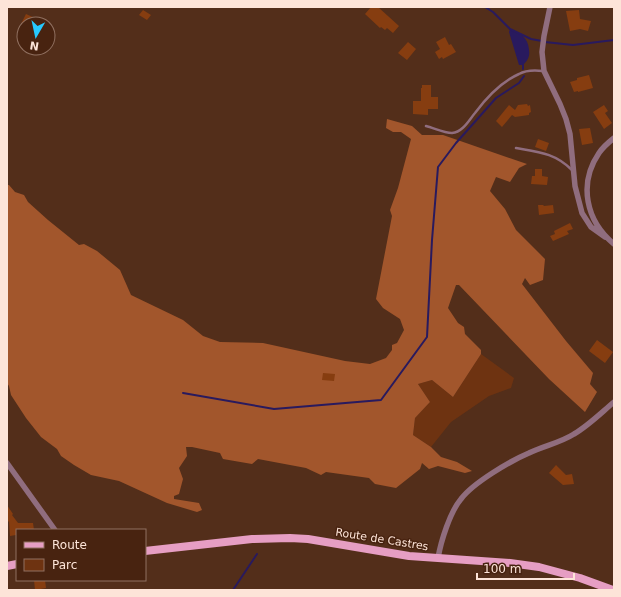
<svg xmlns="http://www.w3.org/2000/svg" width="621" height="597" font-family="'DejaVu Sans',sans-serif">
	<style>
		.green { fill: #6e3311 }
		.forest { fill: #a2562c }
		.water { fill: #291a5e }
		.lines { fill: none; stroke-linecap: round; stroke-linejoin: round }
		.stream { stroke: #291a5e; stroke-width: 2 }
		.building { fill: #863d10 }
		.service { stroke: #906d7e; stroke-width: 2.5 }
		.minor { stroke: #906d7e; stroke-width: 5.5 }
		.primary { stroke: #e69ec3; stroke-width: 8 }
		.labels { text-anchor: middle; stroke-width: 3; stroke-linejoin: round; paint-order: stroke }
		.street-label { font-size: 11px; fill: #fde4d8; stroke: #482310 }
	</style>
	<rect width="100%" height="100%" fill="#532e1a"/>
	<!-- green -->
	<path class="green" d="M 481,354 L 514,378 L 511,388 L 489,396 L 451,422 L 431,447 L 413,435 L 415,418 L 430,402 L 418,384 L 432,380 L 453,397 Z"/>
	<!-- forest -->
	<path class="forest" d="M 387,119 L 412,126 L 422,135 L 443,135 L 527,164 L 519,168 L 510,182 L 496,177 L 490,191 L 505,209 L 516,230 L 545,259 L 543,280 L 530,285 L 525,278 L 522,284 L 566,341 L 593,373 L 590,384 L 597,392 L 585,412 L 549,379 L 459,285 L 456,285 L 448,308 L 458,323 L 464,327 L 465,334 L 481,350 L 481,354 L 453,397 L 432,380 L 418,384 L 430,402 L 415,418 L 413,435 L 431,447 L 441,457 L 457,462 L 472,471 L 465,473 L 438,466 L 429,469 L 422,463 L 420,469 L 396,488 L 375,484 L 369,478 L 326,472 L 321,475 L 306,468 L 258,459 L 252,464 L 223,459 L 220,453 L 192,447 L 186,447 L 187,456 L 179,468 L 183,479 L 179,494 L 174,496 L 174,499 L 199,503 L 202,510 L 197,512 L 167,503 L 119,481 L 91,475 L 74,465 L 61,456 L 57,449 L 41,437 L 26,418 L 11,395 L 9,386 L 7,383 L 7,185 L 9,185 L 15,192 L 24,195 L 28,202 L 48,220 L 79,245 L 84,244 L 97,251 L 120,270 L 131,295 L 183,320 L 203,336 L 220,342 L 263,343 L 345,361 L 370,364 L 386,358 L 392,350 L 392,345 L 397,343 L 404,330 L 400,319 L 383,308 L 376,299 L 392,216 L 390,210 L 398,188 L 411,139 L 401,132 L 393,132 L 386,128 Z"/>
	<!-- water -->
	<path class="water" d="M 510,29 C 521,34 528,37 529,50 C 530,56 528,60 523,65 L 519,65 L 509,32 Z"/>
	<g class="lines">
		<!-- stream -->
		<path class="stream" d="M 485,7 L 493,12 L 510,29 L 531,39 L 542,41
			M 545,42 L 573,45 L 614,40
			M 523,69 L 523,65
			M 183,393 L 274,409 L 381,400 L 427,337 L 432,240 L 438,167 L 456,143 L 496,98 L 519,83 L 524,76
			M 233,590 L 257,554"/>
	</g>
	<!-- building -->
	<path class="building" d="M 371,7 L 378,7 L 399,26 L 393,33 L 387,28 L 385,30 L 381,27 L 380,28 L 365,14 Z
		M 143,10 L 151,15 L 147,20 L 139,15 Z
		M 579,10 L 580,19 L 591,21 L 588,31 L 580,29 L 570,31 L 566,11 Z
		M 26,14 L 48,24 L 21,24 Z
		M 445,37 L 449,45 L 451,44 L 456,52 L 443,59 L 442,57 L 439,59 L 435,52 L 440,49 L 436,42 Z
		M 408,42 L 416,49 L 407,60 L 398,53 Z
		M 589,75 L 593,88 L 578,92 L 578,91 L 574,92 L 570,82 L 577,80 L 577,78 Z
		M 422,85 L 431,85 L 431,97 L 438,97 L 438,109 L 428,109 L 428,115 L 413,114 L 413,101 L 421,101 L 421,88 L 422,88 Z
		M 527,104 L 528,106 L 530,105 L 531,112 L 529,113 L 529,115 L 515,117 L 512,115 L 502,127 L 496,121 L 509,105 L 515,110 L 518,105 Z
		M 604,105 L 608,111 L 605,113 L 612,123 L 604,129 L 593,112 Z
		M 590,128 L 593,143 L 582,145 L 579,129 Z
		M 538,139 L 549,143 L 546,151 L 535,147 Z
		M 535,169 L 542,169 L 542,176 L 548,177 L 547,185 L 531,184 L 532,176 L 535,176 Z
		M 538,205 L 543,205 L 544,206 L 553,205 L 554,213 L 539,215 Z
		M 570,223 L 573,229 L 567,231 L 569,234 L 553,241 L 550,236 L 555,234 L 554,231 Z
		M 597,340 L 613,352 L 605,363 L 589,351 Z
		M 323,373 L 335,374 L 334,381 L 322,380 Z
		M 556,465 L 566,475 L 572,474 L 574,484 L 563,485 L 549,473 Z
		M 7,505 L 13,514 L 12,515 L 18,523 L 33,523 L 34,530 L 17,530 L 16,535 L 10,536 L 9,521 L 7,523 Z
		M 34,580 L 45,580 L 46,588 L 35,590 Z"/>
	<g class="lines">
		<!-- service -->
		<path class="service" d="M 426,126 C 434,128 444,133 452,133 C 463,132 469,120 475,113 C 487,97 501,82 519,74 C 526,70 535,70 543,71
			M 516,148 C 539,152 555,153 572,170"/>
		<!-- minor -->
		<path class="minor" d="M 550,7 L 544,36 L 542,52 L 544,71 L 560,104 L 566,119 L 570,134 L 575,186 L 582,213 L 591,227 L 605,237
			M 614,138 C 609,142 603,147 599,153 C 578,184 586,221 614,244
			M 7,463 L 55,530
			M 438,558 C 441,541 450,512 461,499 C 473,483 510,461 529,453 C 543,446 560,443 574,434 C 588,426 601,413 614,402"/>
		<!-- primary -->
		<path class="primary" d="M 145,551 L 252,539 L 290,538 L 308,539 L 409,556 L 510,563 L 539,567 L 580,578 L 613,590
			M 7,566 L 17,564"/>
	</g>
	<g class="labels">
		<!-- street labels -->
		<g class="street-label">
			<text transform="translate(382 539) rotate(9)" y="4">Route de Castres</text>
		</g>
	</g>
	<!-- border -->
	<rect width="621" height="597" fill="none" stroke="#fde4d8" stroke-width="16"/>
	<!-- legend -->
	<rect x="16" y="529" width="130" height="52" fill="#482310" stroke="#907060"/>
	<rect x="24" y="542" width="20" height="6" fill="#e69ec3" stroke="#907060"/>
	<text x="52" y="549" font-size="12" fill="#fde4d8">Route</text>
	<rect x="24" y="559" width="20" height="12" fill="#6e3311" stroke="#907060"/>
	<text x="52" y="569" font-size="12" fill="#fde4d8">Parc</text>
	<!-- north arrow -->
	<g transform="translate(36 36) rotate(189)"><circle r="19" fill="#482310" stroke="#907060"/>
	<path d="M0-3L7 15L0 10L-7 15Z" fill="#26c9fe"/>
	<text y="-6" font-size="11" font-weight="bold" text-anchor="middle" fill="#fde4d8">N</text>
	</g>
	<!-- scale -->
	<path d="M477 573v6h97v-6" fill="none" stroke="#fde4d8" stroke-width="2"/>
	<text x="483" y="573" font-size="12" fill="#fde4d8" stroke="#482310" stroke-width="3" paint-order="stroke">100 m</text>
</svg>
